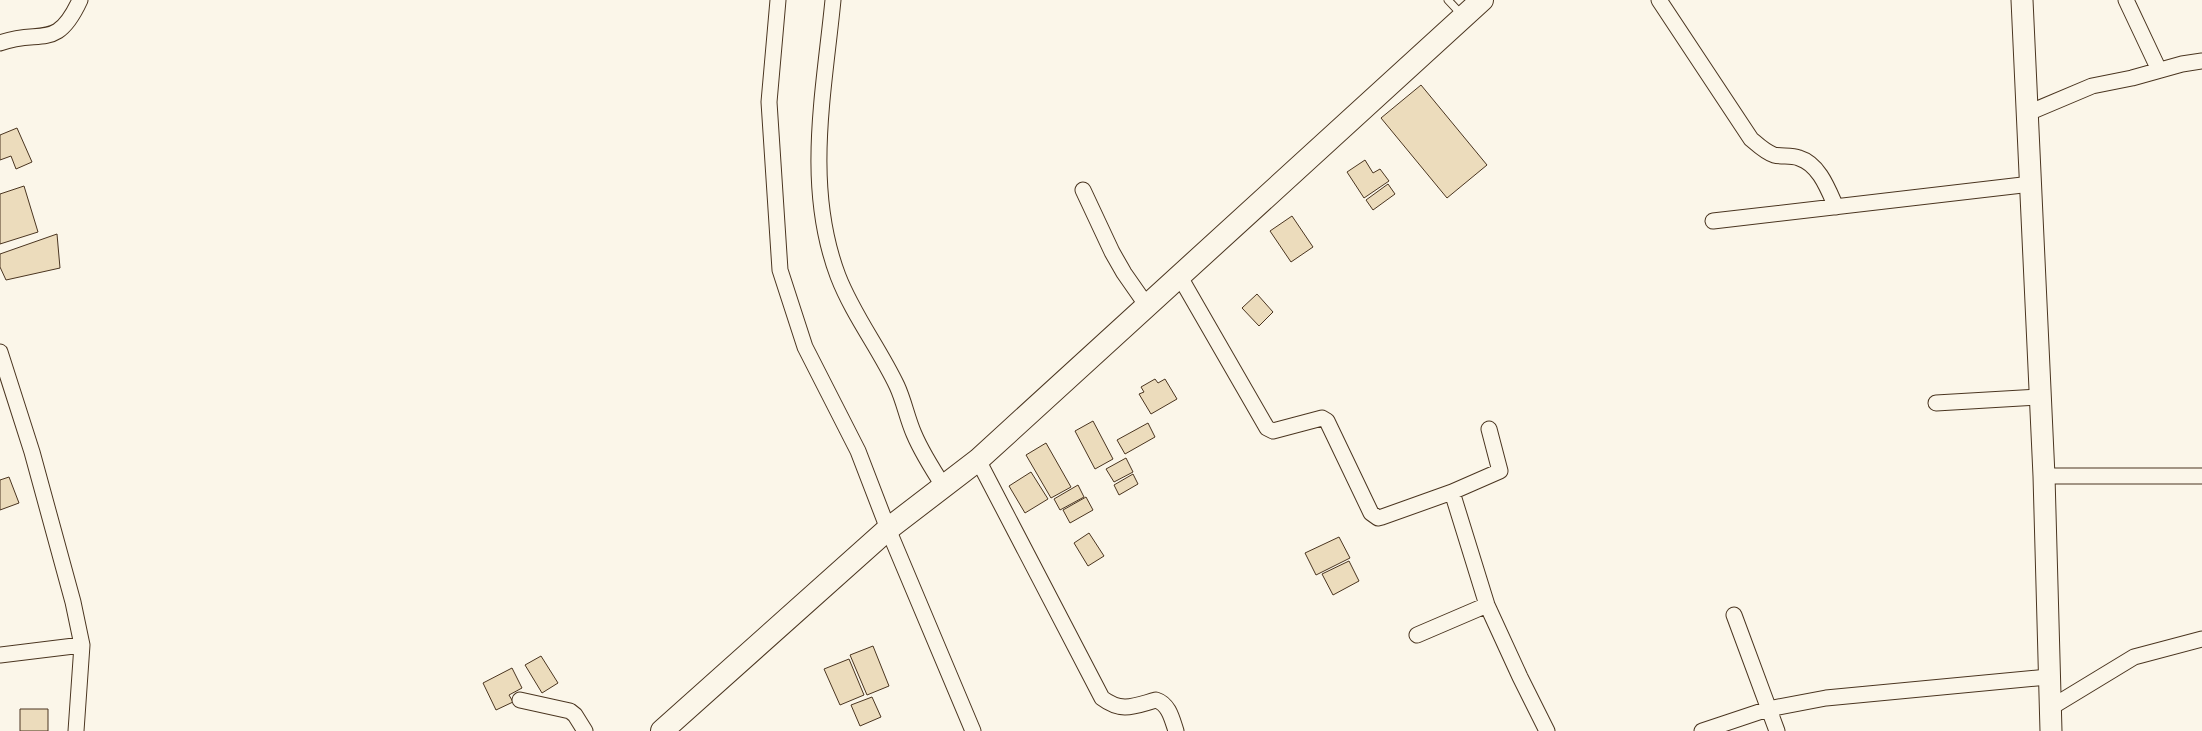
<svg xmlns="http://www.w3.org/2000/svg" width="2202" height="731" font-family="Barlow,sans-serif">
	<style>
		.building { fill: #ecdcbc; stroke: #4a3520 }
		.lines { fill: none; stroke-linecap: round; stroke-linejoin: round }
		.service-casing { stroke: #4a3520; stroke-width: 9 }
		.minor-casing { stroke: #4a3520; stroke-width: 17 }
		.secondary-casing { stroke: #4a3520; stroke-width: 23 }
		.trunk-casing { stroke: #4a3520; stroke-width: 24 }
		.service { stroke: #fbf6e9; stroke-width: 7 }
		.minor { stroke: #fbf6e9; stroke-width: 15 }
		.secondary { stroke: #fbf6e9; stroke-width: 21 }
		.trunk { stroke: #fbf6e9; stroke-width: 22 }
	</style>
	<rect width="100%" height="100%" fill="#fbf6e9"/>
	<!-- building -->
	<path class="building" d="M 1421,85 L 1487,165 L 1447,198 L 1381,118 Z
		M 17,128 L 32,162 L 16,169 L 11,156 L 0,160 L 0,135 Z
		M 1365,160 L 1373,173 L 1380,169 L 1389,181 L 1364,198 L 1347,172 Z
		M 1388,184 L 1395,194 L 1373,210 L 1366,200 Z
		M 24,186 L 38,232 L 0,244 L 0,194 Z
		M 1292,216 L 1313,247 L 1291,262 L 1270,231 Z
		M 57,234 L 60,268 L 6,280 L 0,267 L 0,254 Z
		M 1257,294 L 1273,312 L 1259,326 L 1242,308 Z
		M 1155,379 L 1158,383 L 1165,379 L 1177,399 L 1151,414 L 1139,394 L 1144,392 L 1141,387 Z
		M 1093,421 L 1113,459 L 1095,469 L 1075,431 Z
		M 1148,423 L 1155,437 L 1125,454 L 1117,440 Z
		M 1046,443 L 1071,487 L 1051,498 L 1026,455 Z
		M 1126,458 L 1133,472 L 1114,482 L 1106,469 Z
		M 1031,472 L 1048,499 L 1025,513 L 1009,486 Z
		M 1133,474 L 1138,484 L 1119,495 L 1114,485 Z
		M 9,477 L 19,503 L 0,510 L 0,480 Z
		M 1078,485 L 1084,497 L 1060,510 L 1054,499 Z
		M 1086,497 L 1093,510 L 1070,523 L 1063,510 Z
		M 1089,533 L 1104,556 L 1088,566 L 1074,543 Z
		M 1339,537 L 1350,558 L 1316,575 L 1305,553 Z
		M 1349,561 L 1359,581 L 1333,595 L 1322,574 Z
		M 873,646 L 889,686 L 867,695 L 850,655 Z
		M 541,656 L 558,683 L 542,693 L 525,665 Z
		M 849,659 L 864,695 L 840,705 L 824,669 Z
		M 512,668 L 522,688 L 509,695 L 513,702 L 496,710 L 483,683 Z
		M 872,697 L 881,717 L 860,726 L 851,705 Z
		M 20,709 L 48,709 L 48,731 L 20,731 Z"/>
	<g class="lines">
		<defs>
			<path id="service" d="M 1448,0 L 1462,15"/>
			<path id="minor" d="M 778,0 L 769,102 L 780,270 L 805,347 L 858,451 L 888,529 L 973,731
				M 833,0 C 824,92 804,186 838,276 C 853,315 879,348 897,386 C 904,401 907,418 914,434 C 922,453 933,470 944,487
				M 1659,0 L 1751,139 C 1758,145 1765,152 1774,155 C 1782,157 1791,155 1799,158 C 1819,164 1828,189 1836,207
				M 2126,0 L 2159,70
				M 0,43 C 41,28 56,52 80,0
				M 2028,113 L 2092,86 L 2132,78 L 2182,64 L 2202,61
				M 1083,190 L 1112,252 L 1124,273 L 1147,306
				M 1713,221 L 2031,184
				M 1180,277 L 1267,428 L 1273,431 L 1322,418 L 1327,421 L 1371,513 L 1378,518 L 1382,517 L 1452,492 L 1487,605 L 1520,677 L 1547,731
				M 0,352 L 32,452 L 73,602 L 82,645 L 76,731
				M 1936,403 L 2040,397
				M 978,460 L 1102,698 C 1122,713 1134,706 1156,700 C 1169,704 1172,719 1176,731
				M 2044,476 L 2202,476
				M 1452,492 L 1500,471 L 1489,429
				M 1734,615 L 1777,731
				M 1417,635 L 1487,605
				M 0,655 L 82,645
				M 520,700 L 570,711 L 575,715 L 585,731
				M 2050,708 L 2134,657 L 2202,639
				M 1702,731 L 1768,709 L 1826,698 L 2048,677"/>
			<path id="secondary" d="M 2022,0 L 2044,476 L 2051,731"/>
			<path id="trunk" d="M 662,731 L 888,529 L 978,460 L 1482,0"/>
		</defs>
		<!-- service casing -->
		<use href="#service" class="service-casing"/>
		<!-- minor casing -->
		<use href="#minor" class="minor-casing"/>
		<!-- secondary casing -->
		<use href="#secondary" class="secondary-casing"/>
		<!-- trunk casing -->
		<use href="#trunk" class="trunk-casing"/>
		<!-- service -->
		<use href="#service" class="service"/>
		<!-- minor -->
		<use href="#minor" class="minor"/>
		<!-- secondary -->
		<use href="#secondary" class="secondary"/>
		<!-- trunk -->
		<use href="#trunk" class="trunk"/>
	</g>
</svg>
